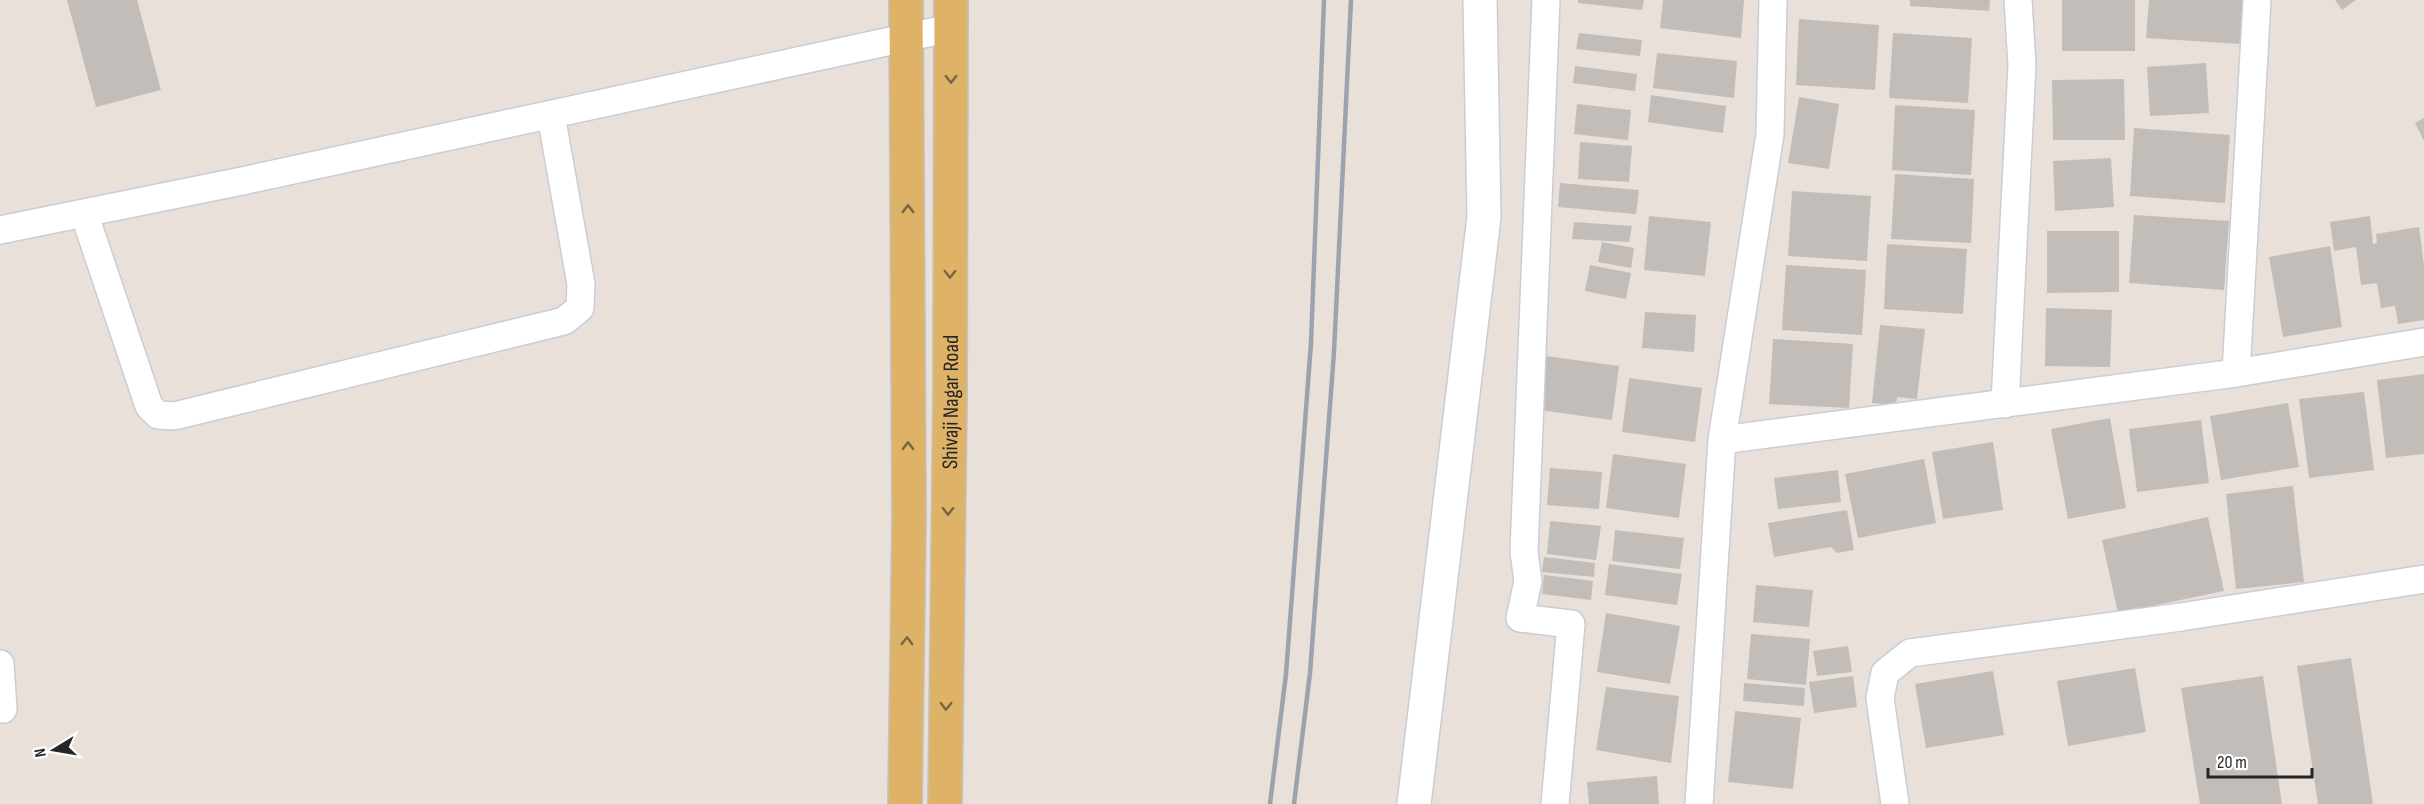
<svg xmlns="http://www.w3.org/2000/svg" width="2424" height="804" font-family="'Sofia Sans Condensed',sans-serif">
	<style>
		.building { fill: #c3bdb9 }
		.lines { fill: none; stroke-linecap: round; stroke-linejoin: round }
		.street-casing { stroke: #c8cdd7; stroke-width: 30 }
		.secondary-casing { stroke: #c8cdd7; stroke-width: 36 }
		.primary-casing { stroke: #c2c2c2; stroke-width: 36 }
		.street { stroke: #fff; stroke-width: 27 }
		.secondary { stroke: #fff; stroke-width: 33 }
		.primary { stroke: #dfb367; stroke-width: 33 }
		.rail { stroke: #9da2af; stroke-width: 4.5 }
		.oneway { stroke: #796543 }
		.labels { text-anchor: middle; stroke-width: 6; stroke-linejoin: round; paint-order: stroke }
		.street-label { font-size: 22px; fill: #262626; stroke: #fff }
	</style>
	<rect width="100%" height="100%" fill="#e8e0d9"/>
	<!-- building -->
	<path class="building" d="M 67,0 L 137,0 L 161,90 L 96,107 Z
		M 1578,0 L 1644,0 L 1642,10 L 1578,3 Z
		M 1663,0 L 1744,0 L 1741,38 L 1660,28 Z
		M 1910,0 L 1990,0 L 1989,11 L 1910,6 Z
		M 2062,0 L 2135,0 L 2135,51 L 2062,51 Z
		M 2149,0 L 2244,0 L 2241,44 L 2146,38 Z
		M 2335,0 L 2356,0 L 2342,10 Z
		M 1799,19 L 1879,25 L 1875,90 L 1796,85 Z
		M 1579,33 L 1642,40 L 1640,56 L 1576,49 Z
		M 1893,33 L 1972,38 L 1968,103 L 1889,98 Z
		M 1657,53 L 1737,61 L 1734,98 L 1653,88 Z
		M 2206,63 L 2209,113 L 2150,116 L 2147,67 Z
		M 1575,66 L 1637,74 L 1635,91 L 1573,83 Z
		M 2124,79 L 2125,140 L 2053,140 L 2052,80 Z
		M 1651,95 L 1726,106 L 1723,133 L 1648,122 Z
		M 1799,97 L 1839,104 L 1829,169 L 1788,163 Z
		M 1577,104 L 1631,110 L 1628,140 L 1574,134 Z
		M 1895,105 L 1975,110 L 1971,175 L 1892,170 Z
		M 2424,118 L 2424,141 L 2415,123 Z
		M 2134,128 L 2230,135 L 2225,203 L 2130,196 Z
		M 1580,142 L 1632,146 L 1629,182 L 1578,179 Z
		M 2111,158 L 2114,207 L 2055,211 L 2053,161 Z
		M 1895,174 L 1974,179 L 1971,243 L 1891,239 Z
		M 1560,183 L 1639,190 L 1636,214 L 1558,207 Z
		M 1792,191 L 1871,196 L 1867,261 L 1788,256 Z
		M 2134,215 L 2229,221 L 2224,290 L 2129,283 Z
		M 1649,216 L 1711,222 L 1705,276 L 1644,270 Z
		M 2370,216 L 2373,244 L 2377,243 L 2376,234 L 2419,227 L 2424,265 L 2424,320 L 2398,324 L 2395,306 L 2381,308 L 2377,283 L 2361,285 L 2356,247 L 2334,251 L 2330,222 Z
		M 1574,222 L 1632,226 L 1629,242 L 1572,239 Z
		M 2047,231 L 2119,231 L 2119,292 L 2047,293 Z
		M 1602,242 L 1634,248 L 1631,268 L 1598,262 Z
		M 1887,244 L 1967,249 L 1963,314 L 1884,309 Z
		M 2330,246 L 2342,327 L 2283,337 L 2269,257 Z
		M 1590,265 L 1631,273 L 1626,299 L 1585,291 Z
		M 1786,265 L 1866,270 L 1862,335 L 1782,330 Z
		M 2046,308 L 2112,310 L 2110,367 L 2045,366 Z
		M 1645,312 L 1696,315 L 1694,352 L 1642,348 Z
		M 1880,325 L 1925,329 L 1917,399 L 1897,397 L 1896,405 L 1872,403 Z
		M 1773,339 L 1853,344 L 1849,408 L 1769,404 Z
		M 1546,356 L 1619,366 L 1612,420 L 1539,410 Z
		M 2424,374 L 2424,454 L 2386,458 L 2377,380 Z
		M 1629,378 L 1702,388 L 1695,442 L 1622,432 Z
		M 2364,392 L 2374,470 L 2309,478 L 2299,399 Z
		M 2288,403 L 2299,467 L 2221,480 L 2210,416 Z
		M 2110,418 L 2126,508 L 2068,519 L 2051,429 Z
		M 2201,420 L 2209,483 L 2137,492 L 2129,429 Z
		M 1993,442 L 2003,510 L 1943,519 L 1932,452 Z
		M 1613,454 L 1686,464 L 1679,518 L 1606,508 Z
		M 1924,459 L 1936,523 L 1858,538 L 1845,474 Z
		M 1550,468 L 1602,472 L 1599,509 L 1547,505 Z
		M 1838,470 L 1841,502 L 1778,509 L 1774,478 Z
		M 2293,486 L 2304,582 L 2236,589 L 2226,494 Z
		M 1847,510 L 1854,550 L 1837,553 L 1831,547 L 1774,557 L 1768,523 Z
		M 2208,517 L 2224,591 L 2118,613 L 2102,540 Z
		M 1550,521 L 1601,526 L 1596,560 L 1547,554 Z
		M 1615,530 L 1684,538 L 1680,569 L 1612,561 Z
		M 1544,557 L 1595,563 L 1594,577 L 1542,572 Z
		M 1609,564 L 1682,574 L 1677,605 L 1605,595 Z
		M 1544,575 L 1593,581 L 1591,600 L 1542,594 Z
		M 1756,585 L 1813,590 L 1809,627 L 1753,622 Z
		M 1606,613 L 1680,626 L 1670,684 L 1597,672 Z
		M 1751,634 L 1810,639 L 1806,685 L 1747,679 Z
		M 1848,646 L 1852,672 L 1817,676 L 1813,651 Z
		M 2351,658 L 2373,804 L 2318,804 L 2297,666 Z
		M 2135,668 L 2146,732 L 2068,746 L 2057,681 Z
		M 1993,671 L 2004,735 L 1926,748 L 1915,684 Z
		M 1853,676 L 1857,707 L 1814,713 L 1809,682 Z
		M 2263,676 L 2282,804 L 2200,804 L 2181,688 Z
		M 1744,683 L 1805,688 L 1804,706 L 1743,701 Z
		M 1606,687 L 1679,696 L 1671,763 L 1596,750 Z
		M 1735,711 L 1801,718 L 1793,789 L 1728,782 Z
		M 1657,776 L 1659,804 L 1589,804 L 1587,782 Z"/>
	<g class="lines">
		<defs>
			<path id="street" d="M 1546,0 L 1524,552 L 1528,581 L 1520,618 L 1571,624 L 1555,804
				M 84,213 L 149,406 L 158,415 L 174,416 L 564,321 L 580,308 L 581,284 L 551,115
				M 0,230 L 242,181 L 951,28
				M 2236,373 L 2257,0
				M 2005,404 L 2022,65 L 2018,0
				M 1722,440 L 2236,373 L 2424,342
				M 0,664 L 3,709
				M 1699,804 L 1722,440 L 1770,134 L 1773,0
				M 1895,804 L 1880,698 L 1885,673 L 1910,653 L 2181,617 L 2424,579"/>
			<path id="secondary" d="M 1414,804 L 1484,217 L 1480,0"/>
			<g id="primary">
				<path d="M 905,804 L 909,518 L 906,0"/>
				<path id="s1" d="M 945,804 L 950,394 L 951,0"/>
			</g>
		</defs>
		<!-- street casing -->
		<use href="#street" class="street-casing"/>
		<!-- secondary casing -->
		<use href="#secondary" class="secondary-casing"/>
		<!-- primary casing -->
		<use href="#primary" class="primary-casing"/>
		<!-- street -->
		<use href="#street" class="street"/>
		<!-- secondary -->
		<use href="#secondary" class="secondary"/>
		<!-- primary -->
		<use href="#primary" class="primary"/>
		<!-- rail -->
		<path class="rail" d="M 1270,804 L 1286,674 L 1311,343 L 1324,0
			M 1294,804 L 1310,673 L 1334,352 L 1351,0"/>
	</g>
	<!-- one-way arrows -->
	<defs><path id="oneway-chevron" d="M-2-3.5L2.5 0L-2 3.5" fill="none" stroke-width="1.6" stroke-linecap="round" stroke-linejoin="round" transform="scale(1.5)"/></defs>
	<g class="oneway">
		<use href="#oneway-chevron" transform="translate(951 79) rotate(90)"/>
		<use href="#oneway-chevron" transform="translate(908 209) rotate(-90)"/>
		<use href="#oneway-chevron" transform="translate(950 274) rotate(90)"/>
		<use href="#oneway-chevron" transform="translate(908 446) rotate(-90)"/>
		<use href="#oneway-chevron" transform="translate(948 511) rotate(91)"/>
		<use href="#oneway-chevron" transform="translate(907 641) rotate(-89)"/>
		<use href="#oneway-chevron" transform="translate(946 706) rotate(91)"/>
	</g>
	<g class="labels">
		<!-- street labels -->
		<g class="street-label">
			<text dy="8" stroke="none"><textPath href="#s1" startOffset="402">Shivaji Nagar Road</textPath></text>
		</g>
	</g>
	<!-- north arrow -->
	<g transform="translate(54 750) rotate(259)" stroke="#ffffff" stroke-width="4.5" paint-order="stroke">
	<path d="M0-4.5L10 22L0 15L-10 22Z" fill="#262626"/>
	<text y="-9" font-size="16" font-weight="bold" text-anchor="middle" fill="#262626">N</text>
	</g>
	<!-- scale -->
	<path d="M2208 768v9h104v-9" fill="none" stroke="#262626" stroke-width="3"/>
	<text x="2217" y="768" font-size="18" fill="#262626" stroke="#ffffff" stroke-width="4.5" paint-order="stroke">20 m</text>
</svg>
